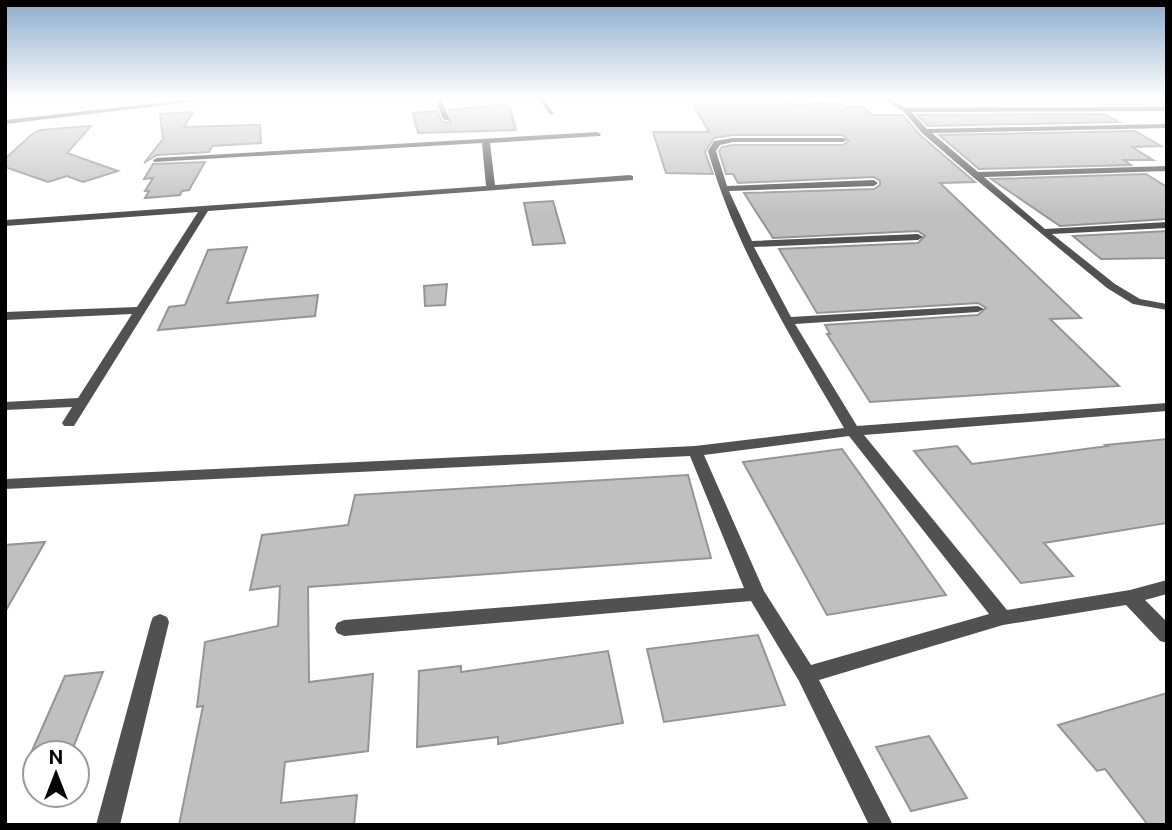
<svg xmlns="http://www.w3.org/2000/svg" width="1172" height="830" font-family="'Public Sans',sans-serif">
	<style>
		.building { fill: #c0c0c0; stroke: #959595; stroke-width: 2 }
		.lines { fill: none; stroke-linecap: round; stroke-linejoin: round }
		.minor { fill: #515151; fill-rule: evenodd }
	</style>
	<rect width="100%" height="100%" fill="#fff"/>
	<!-- building -->
	<path class="building" d="M 689,98 L 783,98 L 794,105 L 839,102 L 845,107 L 863,107 L 872,115 L 903,115 L 920,135 L 975,182 L 940,183 L 1081,318 L 1050,319 L 1119,386 L 870,402 L 827,334 L 830,334 L 825,325 L 978,315 L 986,308 L 978,303 L 817,313 L 779,249 L 918,243 L 925,236 L 918,231 L 773,238 L 744,193 L 874,189 L 880,185 L 880,181 L 874,177 L 738,183 L 733,174 L 726,174 L 719,151 L 722,147 L 733,145 L 843,145 L 849,141 L 843,135 L 733,135 L 714,138 L 705,152 L 713,174 L 666,173 L 653,132 L 709,132 Z
		M 509,104 L 516,130 L 418,133 L 413,113 L 437,111 L 442,122 L 451,123 L 449,110 Z
		M 193,112 L 184,127 L 260,125 L 261,143 L 212,146 L 209,152 L 157,155 L 144,163 L 163,139 L 160,114 Z
		M 1104,114 L 1119,122 L 928,126 L 917,115 Z
		M 91,126 L 67,153 L 118,171 L 83,182 L 67,176 L 48,182 L 5,167 L 5,159 L 31,135 L 40,130 Z
		M 1135,131 L 1161,146 L 1132,147 L 1153,160 L 1124,160 L 1131,165 L 979,169 L 939,135 Z
		M 205,162 L 189,190 L 182,191 L 180,195 L 145,198 L 149,191 L 145,191 L 153,178 L 144,179 L 153,164 Z
		M 1146,174 L 1167,187 L 1167,219 L 1060,226 L 991,179 Z
		M 553,201 L 565,243 L 533,245 L 524,203 Z
		M 1167,231 L 1167,258 L 1101,259 L 1073,236 Z
		M 247,247 L 227,303 L 318,295 L 315,316 L 158,330 L 169,307 L 185,305 L 208,250 Z
		M 447,284 L 445,305 L 425,306 L 424,286 Z
		M 1167,439 L 1167,523 L 1044,543 L 1073,576 L 1021,583 L 914,451 L 957,446 L 972,464 L 1108,446 L 1106,445 Z
		M 842,449 L 895,523 L 946,595 L 827,615 L 743,462 Z
		M 688,475 L 711,558 L 308,587 L 309,682 L 373,674 L 368,751 L 285,762 L 281,803 L 357,795 L 354,825 L 179,825 L 203,706 L 197,707 L 205,642 L 278,626 L 280,586 L 250,590 L 262,535 L 348,525 L 355,495 Z
		M 45,542 L 5,612 L 5,545 Z
		M 758,635 L 785,705 L 664,722 L 647,649 Z
		M 608,651 L 623,723 L 498,744 L 498,737 L 417,747 L 419,671 L 461,666 L 461,672 Z
		M 103,672 L 71,753 L 31,753 L 65,676 Z
		M 1167,693 L 1167,825 L 1148,825 L 1105,769 L 1097,771 L 1058,725 Z
		M 929,736 L 967,798 L 911,811 L 876,747 Z"/>
	<g class="lines">
		<!-- minor -->
		<path class="minor" d="M 204,98 L 225,98 L 5,124 L 5,120 Z
			M 435,98 L 441,98 L 450,121 L 443,119 Z
			M 537,98 L 543,98 L 554,114 L 550,114 Z
			M 882,98 L 890,98 L 906,108 L 1167,107 L 1167,111 L 911,112 L 927,129 L 1167,124 L 1167,128 L 932,133 L 978,172 L 1167,166 L 1167,171 L 984,177 L 1045,229 L 1167,222 L 1167,228 L 1052,234 L 1115,284 L 1140,299 L 1167,304 L 1167,310 L 1133,304 L 1107,288 L 973,177 L 922,133 L 903,111 Z
			M 1090,98 L 1167,98 L 1167,101 L 1088,101 Z
			M 597,132 L 601,134 L 600,136 L 490,143 L 495,185 L 630,175 L 633,176 L 633,180 L 208,211 L 74,426 L 64,426 L 62,423 L 72,407 L 5,410 L 5,402 L 78,398 L 132,314 L 5,320 L 5,312 L 137,307 L 198,212 L 5,226 L 5,220 L 486,186 L 482,143 L 154,162 L 153,160 L 157,158 Z
			M 733,138 L 843,138 L 847,140 L 843,142 L 733,142 L 720,145 L 716,151 L 727,186 L 874,180 L 878,183 L 874,186 L 729,191 L 752,241 L 918,234 L 923,237 L 918,240 L 754,247 L 791,317 L 978,306 L 984,309 L 978,312 L 795,324 L 857,426 L 1167,403 L 1167,411 L 864,435 L 1007,610 L 1130,590 L 1167,580 L 1167,594 L 1145,600 L 1167,622 L 1167,643 L 1160,641 L 1126,605 L 1003,625 L 819,680 L 893,825 L 869,825 L 799,681 L 751,601 L 344,636 L 337,633 L 335,628 L 337,623 L 344,620 L 744,588 L 690,456 L 5,489 L 5,479 L 695,446 L 844,428 C 792,339 736,250 708,151 L 714,141 ZM 849,436 L 989,614 L 811,665 L 764,591 L 704,455 Z
			M 160,614 L 167,617 L 169,622 L 120,825 L 96,825 L 151,622 L 153,617 Z"/>
	</g>
	<!-- sky -->
	<linearGradient id="sky" x2="0" y2="1"><stop stop-color="#8baccb"/><stop offset="0.46" stop-color="#fff"/><stop offset="1" stop-color="#fff" stop-opacity="0"/></linearGradient>
	<rect width="1172" height="214" fill="url(#sky)"/>
	<!-- border -->
	<rect width="1172" height="830" fill="none" stroke="#000000" stroke-width="14"/>
	<!-- north arrow -->
	<g transform="translate(56 774)"><circle r="33" fill="#ffffff" stroke="#999999" stroke-width="2"/>
	<path d="M0-5L12 26L0 18L-12 26Z" fill="#000000"/>
	<text y="-10" font-size="19" font-weight="bold" text-anchor="middle" fill="#000000">N</text>
	</g>
</svg>
